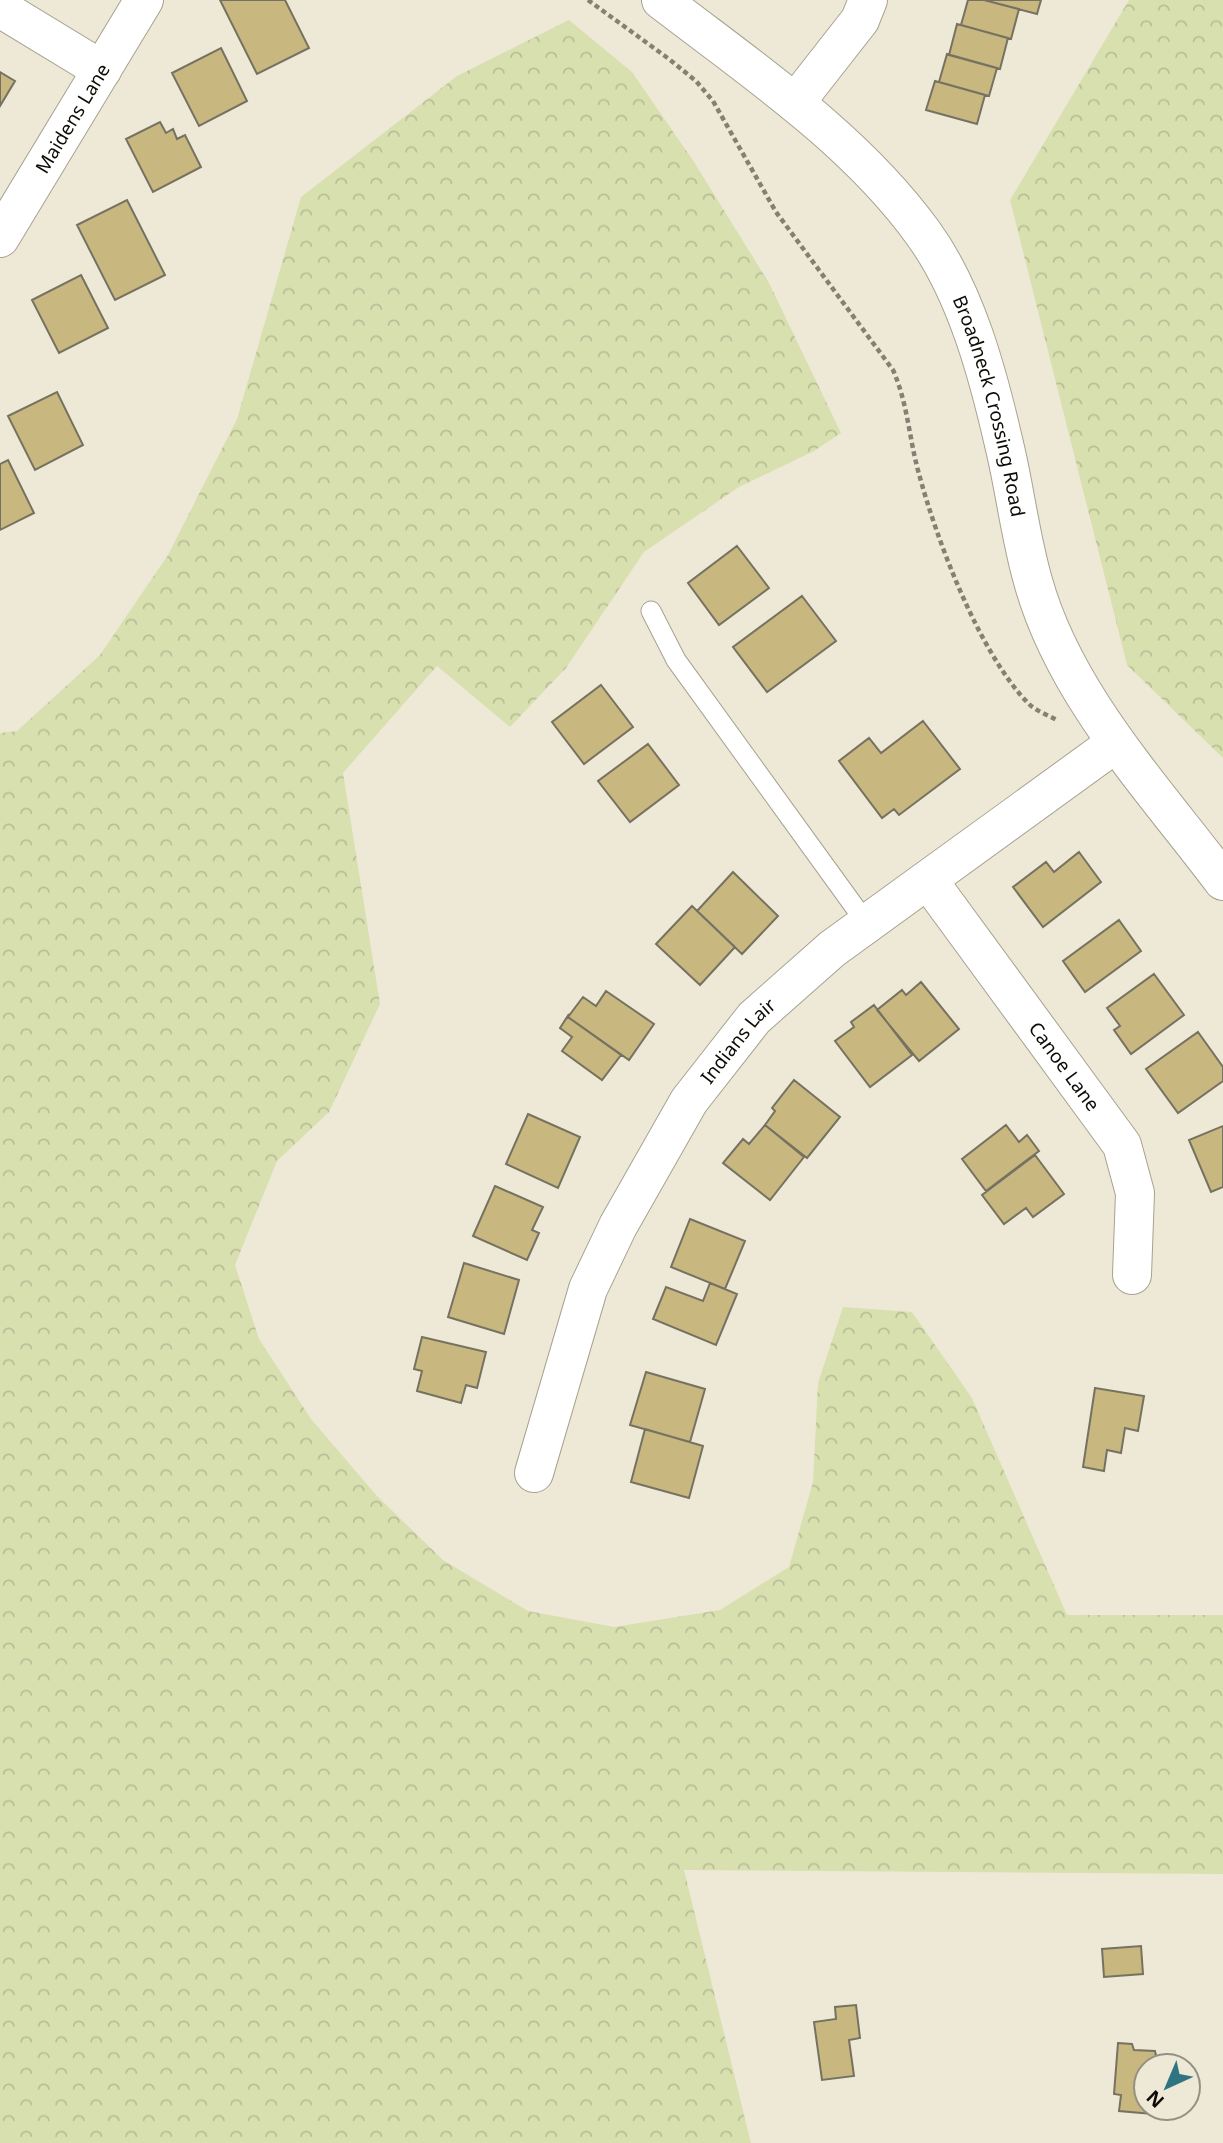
<svg xmlns="http://www.w3.org/2000/svg" width="1223" height="2143" font-family="'Noto Sans',sans-serif">
	<style>
		.forest { fill: url(#forest-crowns) }
		.building { fill: #c8b77f; stroke: #767261; stroke-width: 2 }
		.lines { fill: none; stroke-linecap: round; stroke-linejoin: round }
		.lane-casing { stroke: #a7a290; stroke-width: 21 }
		.street-casing { stroke: #a7a290; stroke-width: 40 }
		.path { stroke: #848074; stroke-width: 4.5; stroke-dasharray: 5 3.5; stroke-linecap: butt }
		.lane { stroke: #fff; stroke-width: 19 }
		.street { stroke: #fff; stroke-width: 38 }
		.labels { text-anchor: middle; stroke-width: 6; stroke-linejoin: round; paint-order: stroke }
		.street-label { font-size: 19px; fill: #0e0c06; stroke: #eee9d6 }
	</style>
	<defs>
		<pattern id="forest-crowns" width="20" height="18" patternUnits="userSpaceOnUse" patternTransform="scale(1.75)"><rect width="20" height="18" fill="#d8e0b0"/><path d="M2 6a3 3 0 1 1 6 0M12 15a3 3 0 1 1 6 0" fill="none" stroke="#b8bf96"/></pattern>
	</defs>
	<rect width="100%" height="100%" fill="#eee9d6"/>
	<!-- forest -->
	<path class="forest" d="M 1129,0 L 1223,0 L 1223,758 L 1127,665 L 1010,200 Z
		M 569,20 L 632,72 L 694,162 L 769,283 L 841,433 L 814,451 L 739,487 L 644,552 L 566,668 L 510,727 L 437,666 L 343,773 L 380,1004 L 329,1112 L 277,1161 L 235,1265 L 259,1339 L 311,1419 L 377,1496 L 443,1560 L 528,1611 L 614,1627 L 720,1610 L 789,1567 L 813,1482 L 818,1383 L 843,1307 L 912,1312 L 972,1398 L 1067,1615 L 1223,1615 L 1223,1874 L 684,1870 L 751,2143 L 0,2143 L 0,733 L 17,731 L 100,655 L 168,555 L 237,419 L 301,197 L 457,76 Z"/>
	<!-- building -->
	<path class="building" d="M 220,0 L 285,0 L 309,48 L 257,74 Z
		M 968,0 L 984,0 L 1019,9 L 1011,39 L 961,25 Z
		M 984,0 L 1041,0 L 1037,14 Z
		M 957,24 L 1008,38 L 1000,69 L 949,55 Z
		M 221,48 L 247,101 L 199,126 L 172,73 Z
		M 947,54 L 997,68 L 989,96 L 939,82 Z
		M 0,72 L 15,81 L 0,106 Z
		M 935,81 L 985,95 L 977,124 L 926,110 Z
		M 160,122 L 166,133 L 173,129 L 177,139 L 185,135 L 201,167 L 153,192 L 126,139 Z
		M 127,200 L 165,275 L 115,300 L 77,225 Z
		M 81,275 L 108,328 L 59,353 L 32,300 Z
		M 57,392 L 83,445 L 35,470 L 8,416 Z
		M 8,460 L 34,513 L 0,530 L 0,464 Z
		M 737,546 L 769,588 L 719,625 L 688,583 Z
		M 802,596 L 836,641 L 767,692 L 733,647 Z
		M 601,685 L 633,727 L 584,764 L 552,722 Z
		M 923,721 L 960,769 L 899,815 L 894,809 L 882,818 L 839,761 L 869,738 L 881,753 Z
		M 648,744 L 679,785 L 630,822 L 598,781 Z
		M 1079,852 L 1101,882 L 1043,927 L 1013,887 L 1046,862 L 1054,872 Z
		M 733,872 L 778,916 L 742,954 L 697,911 Z
		M 692,906 L 735,947 L 700,985 L 656,944 Z
		M 1119,920 L 1141,951 L 1085,992 L 1063,961 Z
		M 1154,974 L 1184,1015 L 1131,1054 L 1114,1030 L 1120,1026 L 1107,1008 Z
		M 921,982 L 959,1029 L 919,1061 L 877,1010 L 902,990 L 906,995 Z
		M 606,991 L 654,1024 L 629,1060 L 568,1017 L 583,997 L 596,1006 Z
		M 874,1005 L 912,1055 L 870,1087 L 835,1041 L 854,1027 L 851,1022 Z
		M 569,1014 L 568,1017 L 621,1055 L 602,1080 L 562,1051 L 572,1037 L 560,1028 Z
		M 1198,1032 L 1223,1067 L 1223,1081 L 1178,1113 L 1146,1069 Z
		M 794,1080 L 840,1117 L 807,1158 L 765,1125 L 775,1111 L 772,1108 Z
		M 528,1114 L 580,1137 L 558,1188 L 506,1164 Z
		M 765,1125 L 804,1157 L 770,1200 L 723,1163 L 743,1139 L 749,1144 Z
		M 1006,1125 L 1019,1142 L 1027,1135 L 1039,1151 L 986,1191 L 962,1159 Z
		M 1223,1126 L 1223,1187 L 1211,1192 L 1189,1140 Z
		M 1035,1155 L 1064,1194 L 1033,1217 L 1026,1208 L 1004,1224 L 982,1195 Z
		M 495,1186 L 543,1207 L 532,1230 L 539,1233 L 527,1260 L 473,1236 Z
		M 690,1219 L 745,1241 L 725,1289 L 671,1267 Z
		M 464,1263 L 519,1280 L 504,1334 L 448,1317 Z
		M 710,1283 L 737,1294 L 716,1345 L 653,1319 L 666,1287 L 703,1301 Z
		M 422,1337 L 486,1352 L 477,1388 L 466,1385 L 461,1403 L 417,1391 L 422,1371 L 414,1369 Z
		M 646,1372 L 705,1389 L 690,1442 L 630,1425 Z
		M 1095,1388 L 1144,1396 L 1138,1431 L 1125,1428 L 1121,1453 L 1107,1450 L 1104,1471 L 1083,1467 Z
		M 645,1429 L 703,1446 L 689,1498 L 631,1482 Z
		M 1141,1946 L 1143,1974 L 1104,1977 L 1102,1949 Z
		M 856,2005 L 860,2038 L 849,2040 L 854,2076 L 822,2080 L 814,2022 L 836,2019 L 835,2007 Z
		M 1118,2043 L 1132,2044 L 1134,2050 L 1155,2051 L 1157,2060 L 1169,2061 L 1169,2066 L 1146,2066 L 1146,2108 L 1165,2108 L 1164,2115 L 1119,2111 L 1121,2095 L 1114,2094 Z"/>
	<g class="lines">
		<defs>
			<path id="lane" d="M 651,611 L 676,660 L 867,924"/>
			<g id="street">
				<path id="s1" d="M 661,0 C 752,70 855,139 923,233 C 966,292 988,374 1004,444 C 1015,489 1020,536 1033,581 C 1064,694 1154,789 1223,881"/>
				<path d="M 0,8 L 102,70"/>
				<path d="M 795,103 L 860,20 L 868,0"/>
				<path id="s2" d="M 0,238 L 144,0"/>
				<path id="s3" d="M 928,880 L 1122,1145 L 1135,1193 L 1132,1275"/>
				<path id="s4" d="M 534,1473 L 588,1289 L 618,1226 L 689,1101 L 754,1018 L 832,949 L 1116,743"/>
			</g>
		</defs>
		<!-- lane casing -->
		<use href="#lane" class="lane-casing"/>
		<!-- street casing -->
		<use href="#street" class="street-casing"/>
		<!-- path -->
		<path class="path" d="M 588,0 L 669,59 L 696,81 L 713,101 L 776,212 L 893,370 C 908,404 909,439 919,474 C 937,541 980,655 1029,704 C 1036,711 1048,715 1057,720"/>
		<!-- lane -->
		<use href="#lane" class="lane"/>
		<!-- street -->
		<use href="#street" class="street"/>
	</g>
	<g class="labels">
		<!-- street labels -->
		<g class="street-label">
			<text dy="7" stroke="none"><textPath href="#s2" startOffset="140">Maidens Lane</textPath></text>
			<text dy="7" stroke="none"><textPath href="#s1" startOffset="539">Broadneck Crossing Road</textPath></text>
			<text dy="7" stroke="none"><textPath href="#s4" startOffset="483">Indians Lair</textPath></text>
			<text dy="7" stroke="none"><textPath href="#s3" startOffset="231">Canoe Lane</textPath></text>
		</g>
	</g>
	<!-- north arrow -->
	<g transform="translate(1167 2087) rotate(224)"><circle r="33" fill="#eee9d6" stroke="#949183" stroke-width="2"/>
	<path d="M0-5L12 26L0 18L-12 26Z" fill="#2f7581"/>
	<text y="-10" font-size="19" font-weight="bold" text-anchor="middle" fill="#0e0c06">N</text>
	</g>
</svg>
